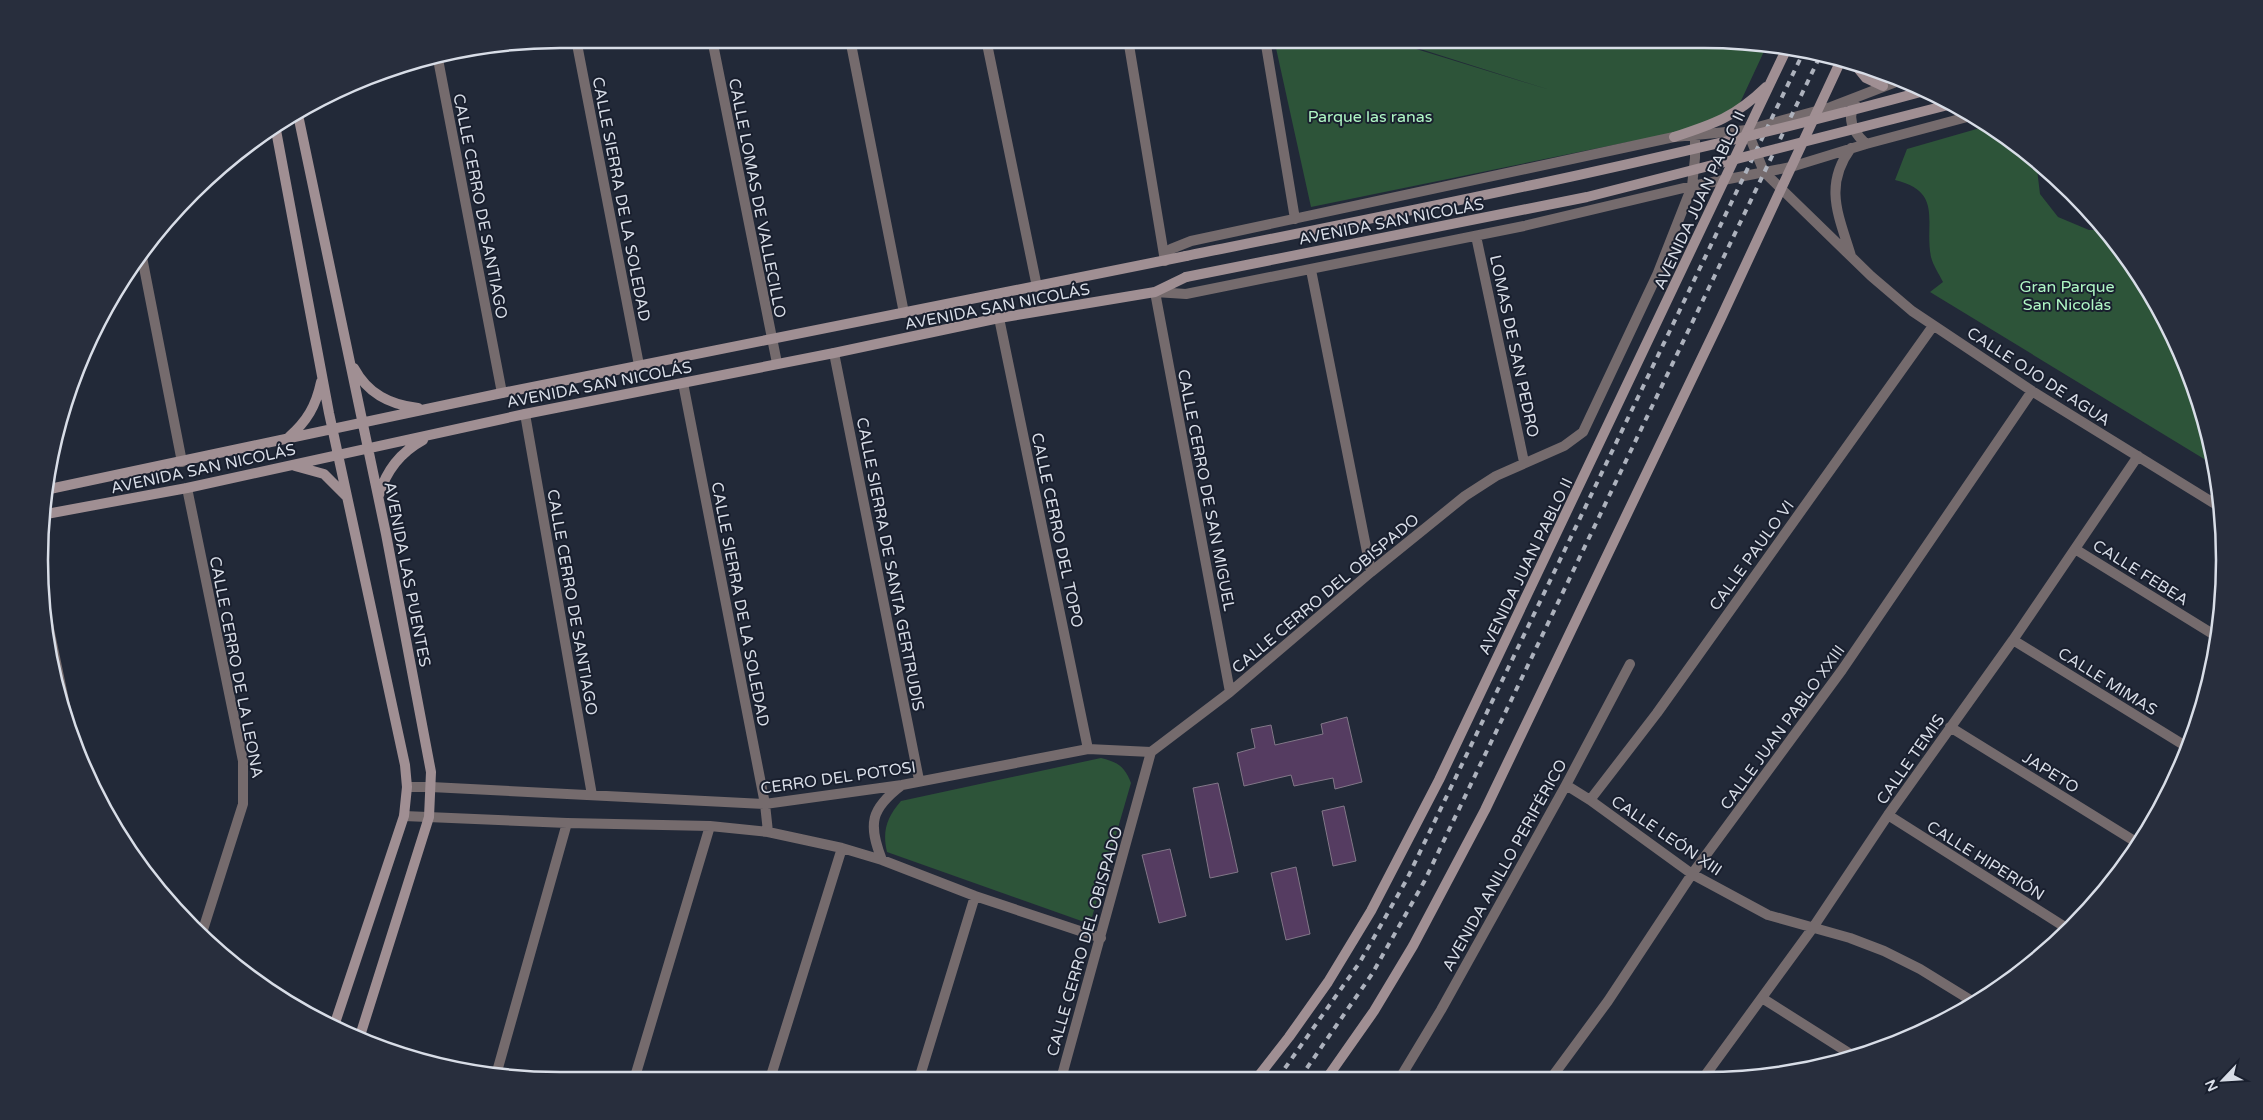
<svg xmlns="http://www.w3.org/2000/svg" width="2263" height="1120" font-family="'Varela Round',sans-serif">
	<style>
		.green { fill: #2d5439 }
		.building { fill: #553c61; stroke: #827788 }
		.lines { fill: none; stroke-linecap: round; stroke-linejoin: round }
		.street { stroke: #756b6d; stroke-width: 10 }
		.secondary { stroke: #a08f93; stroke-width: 10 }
		.rail { stroke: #adb2bd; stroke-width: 4; stroke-dasharray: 6 6; stroke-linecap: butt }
		.secondary-bridge { stroke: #a08f93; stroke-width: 10 }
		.labels { text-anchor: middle; stroke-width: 4; stroke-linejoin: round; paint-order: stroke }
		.park-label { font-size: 16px; fill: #b0f7c5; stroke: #191f2e }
		.street-label { font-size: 16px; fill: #d8dde7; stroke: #191f2e }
		.rim { fill: none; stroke: #d8dde7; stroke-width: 2.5 }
	</style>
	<rect width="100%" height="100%" fill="#222938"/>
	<!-- green -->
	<path class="green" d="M 1274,39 L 1387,40 L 1550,90 L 1392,40 L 1737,40 L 1767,45 L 1739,105 L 1695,136 L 1628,142 L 1311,207 Z
		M 1987,126 L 2020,146 L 2036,161 L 2040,194 L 2058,217 L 2089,230 L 2105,230 L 2154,299 L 2196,392 L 2214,465 L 1930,292 L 1943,282 C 1939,274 1933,265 1931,257 C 1924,222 1944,192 1895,180 L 1907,149 Z
		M 1101,758 C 1118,762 1125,767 1131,783 L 1090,924 L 887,852 C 882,831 887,817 901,801 Z"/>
	<!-- building -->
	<path class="building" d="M 1347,717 L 1362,782 L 1335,789 L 1333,778 L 1294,786 L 1291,775 L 1244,786 L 1237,753 L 1255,748 L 1251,729 L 1271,725 L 1275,745 L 1323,734 L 1321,724 Z
		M 1218,783 L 1238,872 L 1210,878 L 1193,788 Z
		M 1344,806 L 1356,861 L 1333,866 L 1322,811 Z
		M 1170,849 L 1186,916 L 1159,923 L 1142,855 Z
		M 1296,867 L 1310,934 L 1286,940 L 1271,873 Z"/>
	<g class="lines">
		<!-- street -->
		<path class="street" d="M 576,39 L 639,365
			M 712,39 L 777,363
			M 850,39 L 904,313
			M 986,39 L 1037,287
			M 1128,39 L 1165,261
			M 1265,39 L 1295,219
			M 437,54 L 502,393
			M 1855,104 C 1846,119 1854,133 1866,144
			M 1747,130 L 1764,172 L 1871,276 L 1912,311 L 2032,391 L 2220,507
			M 1851,148 C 1823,186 1839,216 1851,256
			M 1476,236 L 1524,462
			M 141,252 L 182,462
			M 1165,261 L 1171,249 L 1191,241 L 1674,137 L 1747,130 L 1831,107 L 1901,80
			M 1311,270 L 1371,572
			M 999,318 L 1088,749
			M 834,353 L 919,780
			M 683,383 L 765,804 L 768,832
			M 525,414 L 592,795
			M 187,488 L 243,761 L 243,804 L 201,936
			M 2075,549 L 2216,636
			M 42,595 L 71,734
			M 2013,640 L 2187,747
			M 1230,692 L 1155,292 L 1186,294 L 1524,226 L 1692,186 L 1791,167 L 1866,144 L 1971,116
			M 1950,727 L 2136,842
			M 1566,785 L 1590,800 L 1692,874 L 1768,915 L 1850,938 L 1884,951 L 1920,969 L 1972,1001
			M 407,787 L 431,787 L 765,804 L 902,785 L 1088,749 L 1151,752
			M 1590,800 L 1657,713 L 1933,326
			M 1888,815 L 2068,929
			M 404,816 L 567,823 L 710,826 L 768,832 L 842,848 L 882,860 L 975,896 L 1101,938
			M 882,860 C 868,824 870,809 902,785
			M 1762,998 L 1852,1055
			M 496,1075 L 567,823
			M 1552,1077 L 1608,1001 L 1692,874 L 1842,670 L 2032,391
			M 1704,1077 L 1812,929 L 1888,815 L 2013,640 L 2138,456
			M 1400,1078 L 1441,1010 L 1566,785 L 1630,664
			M 770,1079 L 842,848
			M 919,1079 L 975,896
			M 1061,1079 L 1151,752 L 1230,692 L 1371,572 L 1465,496 L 1496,476 L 1564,446 L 1583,432 L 1657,275 L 1692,186 L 1695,158 L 1695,136
			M 634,1080 L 710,826"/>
		<!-- secondary -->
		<path class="secondary" d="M 1853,62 L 1866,78 L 1883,86
			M 297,110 L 386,534 L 431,772 L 429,817 L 359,1039
			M 275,125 L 329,413 L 405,765 L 407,787 L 404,816 L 333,1029
			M 1674,137 C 1714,124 1735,117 1766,87
			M 354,368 C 368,394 390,405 418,408
			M 289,437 C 307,421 316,406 321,382
			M 295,466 L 324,474 L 347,497
			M 45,490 L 502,393 L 1186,256
			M 379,495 C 386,471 401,452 423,440
			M 41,515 L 187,488 L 525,414 L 834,353 L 999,318 L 1155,292 L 1186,277
			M 1257,1078 L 1289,1037 L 1328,982 L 1371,911 L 1439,780 L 1787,48
			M 1327,1078 L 1374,1011 L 1413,946 L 1485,810 L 1721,318 L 1842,58"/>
		<!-- rail -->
		<path class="rail" d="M 1278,1078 L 1360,962 L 1407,879 L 1804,51
			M 1300,1078 L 1372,974 L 1424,882 L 1821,54"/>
		<!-- secondary-bridge -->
		<path class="secondary-bridge" d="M 1186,256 C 1434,206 1683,157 1928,90
			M 1186,277 L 1587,197 L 1952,104"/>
	</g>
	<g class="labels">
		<!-- park labels -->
		<g class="park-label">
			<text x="1370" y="122">Parque las ranas</text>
			<text x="2067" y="292">Gran Parque<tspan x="2067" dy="18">San Nicolás</tspan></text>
		</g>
		<!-- street labels -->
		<g class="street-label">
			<text transform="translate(758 198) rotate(79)" y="6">CALLE LOMAS DE VALLECILLO</text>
			<text transform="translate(622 199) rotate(79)" y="6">CALLE SIERRA DE LA SOLEDAD</text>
			<text transform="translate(1699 200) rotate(-65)" y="6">AVENIDA JUAN PABLO II</text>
			<text transform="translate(481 206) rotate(79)" y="6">CALLE CERRO DE SANTIAGO</text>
			<text transform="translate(1391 221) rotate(-11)" y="6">AVENIDA SAN NICOLÁS</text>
			<text transform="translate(997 306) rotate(-11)" y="6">AVENIDA SAN NICOLÁS</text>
			<text transform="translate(1515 346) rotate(78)" y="6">LOMAS DE SAN PEDRO</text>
			<text transform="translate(2039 376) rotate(33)" y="6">CALLE OJO DE AGUA</text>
			<text transform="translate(599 384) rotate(-11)" y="6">AVENIDA SAN NICOLÁS</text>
			<text transform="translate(203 468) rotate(-12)" y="6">AVENIDA SAN NICOLÁS</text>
			<text transform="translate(1207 490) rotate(79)" y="6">CALLE CERRO DE SAN MIGUEL</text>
			<text transform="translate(1058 530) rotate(78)" y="6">CALLE CERRO DEL TOPO</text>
			<text transform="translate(1751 555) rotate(-54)" y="6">CALLE PAULO VI</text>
			<text transform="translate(891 564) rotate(79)" y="6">CALLE SIERRA DE SANTA GERTRUDIS</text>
			<text transform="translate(1525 566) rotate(-64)" y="6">AVENIDA JUAN PABLO II</text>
			<text transform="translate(2141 572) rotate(32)" y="6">CALLE FEBEA</text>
			<text transform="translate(408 574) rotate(79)" y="6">AVENIDA LAS PUENTES</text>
			<text transform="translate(1325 593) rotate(-40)" y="6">CALLE CERRO DEL OBISPADO</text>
			<text transform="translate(573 602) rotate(80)" y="6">CALLE CERRO DE SANTIAGO</text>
			<text transform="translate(741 604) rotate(79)" y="6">CALLE SIERRA DE LA SOLEDAD</text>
			<text transform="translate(237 667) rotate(79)" y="6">CALLE CERRO DE LA LEONA</text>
			<text transform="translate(2108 681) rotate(32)" y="6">CALLE MIMAS</text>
			<text transform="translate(1782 727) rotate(-54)" y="6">CALLE JUAN PABLO XXIII</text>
			<text transform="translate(1910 759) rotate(-55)" y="6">CALLE TEMIS</text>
			<text transform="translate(2051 772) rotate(32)" y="6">JAPETO</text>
			<text transform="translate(838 777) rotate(-8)" y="6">CERRO DEL POTOSI</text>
			<text transform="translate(1667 835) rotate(34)" y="6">CALLE LEÓN XIII</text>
			<text transform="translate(1986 860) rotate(32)" y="6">CALLE HIPERIÓN</text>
			<text transform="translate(1504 865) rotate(-61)" y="6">AVENIDA ANILLO PERIFÉRICO</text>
			<text transform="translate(1084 941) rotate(-74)" y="6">CALLE CERRO DEL OBISPADO</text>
		</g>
	</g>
	<!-- crop -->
	<path d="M0 0H2263V1120H0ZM560 48H1704A512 512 0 0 1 2216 560V560A512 512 0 0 1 1704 1072H560A512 512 0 0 1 48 560V560A512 512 0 0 1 560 48Z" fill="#282e3d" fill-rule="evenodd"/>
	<path class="rim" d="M560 48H1704A512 512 0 0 1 2216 560V560A512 512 0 0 1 1704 1072H560A512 512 0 0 1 48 560V560A512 512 0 0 1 560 48Z"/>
	<!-- north arrow -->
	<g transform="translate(2223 1080) rotate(245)" stroke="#191f2e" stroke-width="4" paint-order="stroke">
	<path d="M0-4L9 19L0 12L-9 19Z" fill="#d8dde7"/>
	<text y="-8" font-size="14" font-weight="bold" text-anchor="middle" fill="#d8dde7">N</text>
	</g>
</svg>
